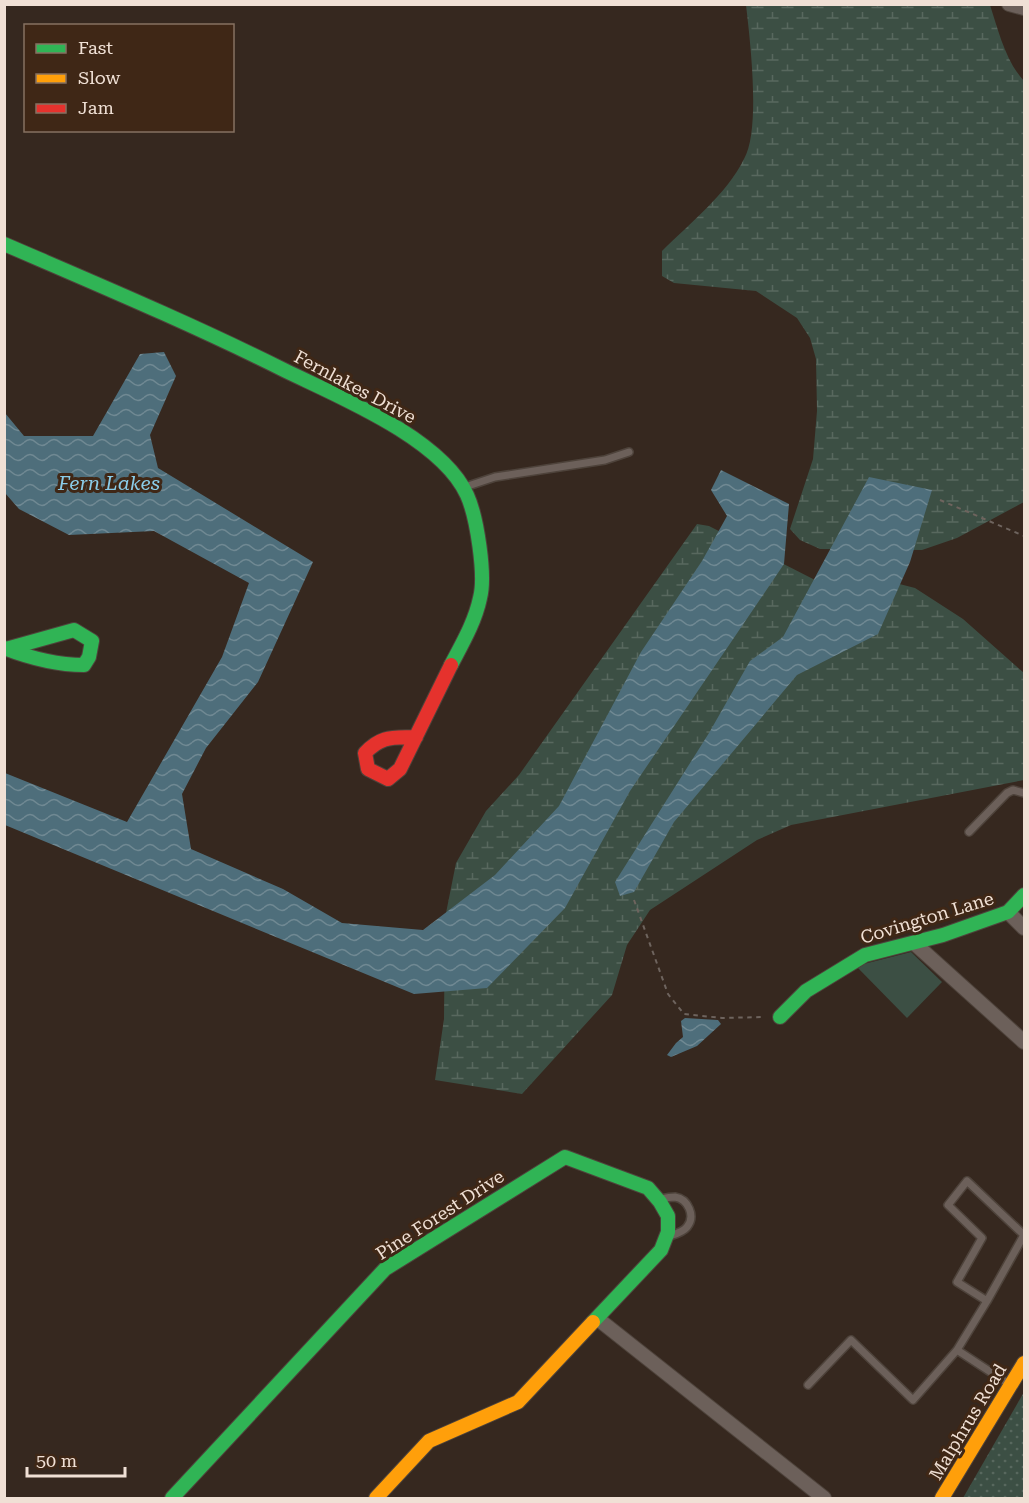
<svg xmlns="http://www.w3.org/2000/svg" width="1029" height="1503" font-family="'Roboto Serif',serif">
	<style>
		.grass { fill: url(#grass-dots) }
		.wetland { fill: url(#wetland-marsh) }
		.park { fill: #3c4f44 }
		.water { fill: url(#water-waves) }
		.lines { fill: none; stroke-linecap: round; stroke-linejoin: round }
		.lane-casing { stroke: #4e433b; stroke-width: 10 }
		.street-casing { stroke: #4e433b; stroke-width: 16 }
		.fast-casing { stroke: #4e433b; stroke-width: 16 }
		.slow-casing { stroke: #4e433b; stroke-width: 16 }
		.jam-casing { stroke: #4e433b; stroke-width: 16 }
		.path { stroke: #6e645e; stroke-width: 2; stroke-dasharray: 4.5 4.5; stroke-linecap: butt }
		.lane { stroke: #6c605a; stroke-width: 7 }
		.street { stroke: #6c605a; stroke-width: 14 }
		.fast { stroke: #30b455; stroke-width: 14 }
		.slow { stroke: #ff9f0a; stroke-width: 14 }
		.jam { stroke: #e5322d; stroke-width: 14 }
		.labels { text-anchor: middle; stroke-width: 6; stroke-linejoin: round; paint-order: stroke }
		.street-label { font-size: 18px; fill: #f0e0d5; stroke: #3f2716 }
		.water-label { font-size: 20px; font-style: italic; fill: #8acce8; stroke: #3f2716 }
	</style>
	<defs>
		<pattern id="grass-dots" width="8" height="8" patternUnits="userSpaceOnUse" patternTransform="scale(1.5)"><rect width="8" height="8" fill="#3c4f44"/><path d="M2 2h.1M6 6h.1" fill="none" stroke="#58685e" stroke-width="1.8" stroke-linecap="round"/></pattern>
		<pattern id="wetland-marsh" width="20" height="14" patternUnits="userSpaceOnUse" patternTransform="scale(1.5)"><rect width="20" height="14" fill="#3c4f44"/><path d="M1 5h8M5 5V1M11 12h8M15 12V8" fill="none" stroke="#58685e"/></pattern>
		<pattern id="water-waves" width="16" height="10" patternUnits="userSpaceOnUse" patternTransform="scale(1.5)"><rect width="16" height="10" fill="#4e6e7b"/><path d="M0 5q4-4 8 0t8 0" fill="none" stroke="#708993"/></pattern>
	</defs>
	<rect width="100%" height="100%" fill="#36281f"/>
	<!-- grass -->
	<path class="grass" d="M 1024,1392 L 1024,1498 L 963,1498 Z"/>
	<!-- wetland -->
	<path class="wetland" d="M 746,5 L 990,5 C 998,30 1006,62 1024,81 L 1024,502 L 957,538 L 922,550 L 820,549 L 800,540 L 790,529 L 813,459 L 817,411 L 816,359 L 810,338 L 797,318 L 756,291 L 674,283 L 662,276 L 662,251 C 690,223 726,195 744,159 C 761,129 750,40 746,5 Z
		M 697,524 L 709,526 L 817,581 L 880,579 L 915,588 L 963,619 L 1024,673 L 1024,780 L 791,825 L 757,840 L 650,910 L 627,945 L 612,995 L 522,1094 L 435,1080 L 444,1019 L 445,918 L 456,863 L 486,811 L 519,775 Z"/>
	<!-- park -->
	<path class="park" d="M 911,952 L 942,982 L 907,1018 L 856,966 Z"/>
	<!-- water -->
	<path class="water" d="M 164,352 L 176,376 L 150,435 L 158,468 L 313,562 L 258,682 L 206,748 L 182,794 L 191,849 L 283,889 L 342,923 L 423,930 L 495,875 L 559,806 L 641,652 L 702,561 L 727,516 L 711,490 L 721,470 L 789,504 L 784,564 L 630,791 L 565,908 L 487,988 L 414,994 L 5,825 L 5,773 L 127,822 L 222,657 L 249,583 L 154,531 L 69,535 L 19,509 L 5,493 L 5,413 L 24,436 L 93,436 L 140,354 Z
		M 869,477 L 932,490 L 910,562 L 878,634 L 797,675 L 674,822 L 634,892 L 620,896 L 615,882 L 709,733 L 750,661 L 783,637 Z
		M 685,1018 L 718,1020 L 721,1024 L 697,1046 L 671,1057 L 667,1055 L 676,1043 L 683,1037 L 681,1021 Z"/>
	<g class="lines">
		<defs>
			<path id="lane" d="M 465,487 L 495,477 L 605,460 L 629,452
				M 969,832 L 1007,793 L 1013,790 L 1024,793
				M 660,1199 C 665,1198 670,1197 675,1197 C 688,1199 696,1216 687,1227 C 683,1232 676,1234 670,1236
				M 957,1350 L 987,1301 L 1024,1235 L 967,1181 L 948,1205 L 982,1238 L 957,1282 L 987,1301
				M 808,1385 L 851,1340 L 913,1400 L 957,1350 L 1009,1384"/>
			<path id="street" d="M 1009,4 L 1024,8
				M 1008,912 L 1024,928
				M 914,943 L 1024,1042
				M 598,1319 L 824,1498"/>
			<path id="fast" d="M 4,244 C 99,285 194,325 286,371 C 340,397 442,439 467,495 C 477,517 486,576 480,598 C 475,622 462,644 451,665
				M 4,648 C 30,658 56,665 84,665 L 89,657 L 92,641 L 74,630 L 6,649
				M 780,1017 L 806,991 L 865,955 L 943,935 L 1008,912 L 1024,895
				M 172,1498 L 385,1269 L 565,1157 L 648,1188 L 660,1202 L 668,1216 L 668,1232 L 661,1250 L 593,1322"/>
			<path id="slow" d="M 376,1498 L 429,1441 L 518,1402 L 593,1322
				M 942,1498 L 1024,1363"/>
			<path id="jam" d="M 416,737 C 393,738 382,735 365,753 L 368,769 L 388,779 L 400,769 L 451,665"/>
		</defs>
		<!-- lane casing -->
		<use href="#lane" class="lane-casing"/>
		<!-- street casing -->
		<use href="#street" class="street-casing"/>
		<!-- fast casing -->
		<use href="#fast" class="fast-casing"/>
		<!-- slow casing -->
		<use href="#slow" class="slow-casing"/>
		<!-- jam casing -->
		<use href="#jam" class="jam-casing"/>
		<!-- path -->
		<path class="path" d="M 940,500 L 1024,536
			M 634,900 L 668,994 L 684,1014 L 722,1018 L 765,1017"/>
		<!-- lane -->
		<use href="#lane" class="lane"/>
		<!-- street -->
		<use href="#street" class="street"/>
		<!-- fast -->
		<use href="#fast" class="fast"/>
		<!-- slow -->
		<use href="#slow" class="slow"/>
		<!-- jam -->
		<use href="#jam" class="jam"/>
	</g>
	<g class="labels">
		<!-- street labels -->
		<g class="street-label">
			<text transform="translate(355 387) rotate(28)" y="6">Fernlakes Drive</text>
			<text transform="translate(927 918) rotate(-17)" y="6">Covington Lane</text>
			<text transform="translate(440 1215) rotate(-33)" y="6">Pine Forest Drive</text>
			<text transform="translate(968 1422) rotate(-59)" y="6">Malphrus Road</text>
		</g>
		<!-- water labels -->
		<g class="water-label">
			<text x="109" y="490">Fern Lakes</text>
		</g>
	</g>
	<!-- border -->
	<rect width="1029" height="1503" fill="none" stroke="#f0e0d5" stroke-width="12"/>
	<!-- legend -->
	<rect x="24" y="24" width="210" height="108" fill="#3f2716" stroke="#867162" stroke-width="1.5"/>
	<rect x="36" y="44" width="30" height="9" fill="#30b455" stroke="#867162" stroke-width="1.5"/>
	<text x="78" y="54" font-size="18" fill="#f0e0d5">Fast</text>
	<rect x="36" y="74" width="30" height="9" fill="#ff9f0a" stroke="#867162" stroke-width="1.5"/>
	<text x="78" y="84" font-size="18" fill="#f0e0d5">Slow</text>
	<rect x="36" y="104" width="30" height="9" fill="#e5322d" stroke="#867162" stroke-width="1.5"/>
	<text x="78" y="114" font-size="18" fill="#f0e0d5">Jam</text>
	<!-- scale -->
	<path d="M27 1467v9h98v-9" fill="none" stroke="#f0e0d5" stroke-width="3"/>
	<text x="36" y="1467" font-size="18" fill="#f0e0d5" stroke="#3f2716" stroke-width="4.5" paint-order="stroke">50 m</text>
</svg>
